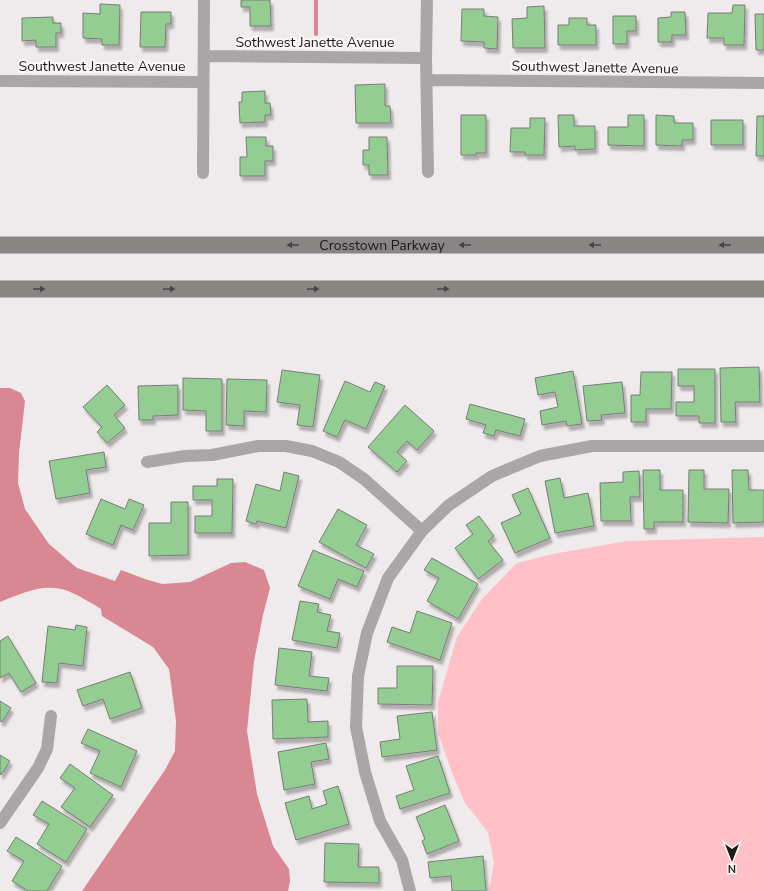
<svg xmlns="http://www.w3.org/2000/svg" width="764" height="891" font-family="'Nunito Sans',sans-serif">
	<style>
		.green { fill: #ffc0c7 }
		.water { fill: #d98792 }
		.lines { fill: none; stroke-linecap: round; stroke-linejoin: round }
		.stream { stroke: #d98792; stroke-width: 4 }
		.building { fill: #93cd92; stroke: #797c79; filter: url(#shadow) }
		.minor { stroke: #a9a6a7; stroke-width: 12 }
		.secondary { stroke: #888585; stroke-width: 17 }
		.oneway { fill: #474445 }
		.labels { text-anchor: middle; stroke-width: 4; stroke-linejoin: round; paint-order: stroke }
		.street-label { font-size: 14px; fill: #1b191a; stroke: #fdf7f8 }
	</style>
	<defs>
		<filter id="shadow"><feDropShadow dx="2.5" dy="4.5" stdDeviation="1" flood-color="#0004"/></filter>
	</defs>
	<rect width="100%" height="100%" fill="#efeaeb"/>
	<!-- green -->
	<path class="green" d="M 764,537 L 764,891 L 489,891 L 494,863 L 488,832 L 465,803 L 452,773 L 438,733 L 438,702 L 457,637 L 482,599 L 517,563 L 553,554 L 627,541 Z"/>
	<!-- water -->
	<path class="water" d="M 0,388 L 10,388 L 21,393 L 25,401 L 19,453 L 18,483 L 25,509 L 49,544 L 77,568 L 115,581 L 121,570 L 145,579 L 162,584 L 190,582 L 231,563 L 245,562 L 264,570 L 270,588 L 263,615 L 254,661 L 247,731 L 257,794 L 273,846 L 289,869 L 290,881 L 288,891 L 82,891 L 165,770 L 175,751 L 176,721 L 169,669 L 153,647 L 102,616 L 101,609 C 91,603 80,596 68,591 C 45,582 22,593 0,602 Z"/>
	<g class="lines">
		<!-- stream -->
		<path class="stream" d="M 316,34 L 316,0"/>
	</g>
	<!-- building -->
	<path class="building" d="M 241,0 L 270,0 L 271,26 L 250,26 L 250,7 L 241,7 Z
		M 100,4 L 120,5 L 119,45 L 102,45 L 102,39 L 83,38 L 83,13 L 100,14 Z
		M 733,5 L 745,5 L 744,45 L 724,45 L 724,38 L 707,38 L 708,13 L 732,13 Z
		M 544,6 L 545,48 L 513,48 L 512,19 L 527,18 L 527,7 Z
		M 462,9 L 484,9 L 484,16 L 498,17 L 497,49 L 484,48 L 484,42 L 461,41 Z
		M 141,12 L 171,12 L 171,24 L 166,24 L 165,47 L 140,47 Z
		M 671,12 L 685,12 L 686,35 L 672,35 L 672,42 L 658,42 L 658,18 L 671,17 Z
		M 755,14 L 764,14 L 764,50 L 756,50 Z
		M 613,16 L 636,16 L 636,31 L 627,31 L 627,44 L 613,44 Z
		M 53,17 L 53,23 L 61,23 L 61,33 L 56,33 L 56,47 L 36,47 L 36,40 L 22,41 L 22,18 Z
		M 569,18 L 587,18 L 587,25 L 596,25 L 596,45 L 558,45 L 558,25 L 569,25 Z
		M 385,84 L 385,106 L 390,106 L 391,123 L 356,123 L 355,85 Z
		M 265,91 L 265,103 L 270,103 L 271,115 L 265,115 L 265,122 L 240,123 L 239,102 L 242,102 L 242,92 Z
		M 461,115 L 486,115 L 486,153 L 476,153 L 476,155 L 461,155 Z
		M 558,115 L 574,115 L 574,126 L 595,126 L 595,149 L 575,150 L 575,146 L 559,147 Z
		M 628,115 L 644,115 L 644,146 L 608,145 L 608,127 L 628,127 Z
		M 656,115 L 674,116 L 674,123 L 693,123 L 693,140 L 682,140 L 682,146 L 656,145 Z
		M 757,116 L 764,116 L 764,156 L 756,156 Z
		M 530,118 L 545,118 L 544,155 L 525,155 L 525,152 L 510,152 L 511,128 L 530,128 Z
		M 711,120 L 743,120 L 743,145 L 711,145 Z
		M 246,137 L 266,137 L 266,146 L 273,146 L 273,161 L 265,161 L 265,176 L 240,176 L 240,157 L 247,157 Z
		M 369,137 L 387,137 L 388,175 L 369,175 L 369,165 L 363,165 L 363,150 L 369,150 Z
		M 759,367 L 760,402 L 735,402 L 736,422 L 721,422 L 720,368 Z
		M 678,369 L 715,369 L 715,423 L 699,423 L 699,416 L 676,416 L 676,402 L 694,402 L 694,386 L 678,386 Z
		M 282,370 L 320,375 L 313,427 L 297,425 L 300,405 L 277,402 Z
		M 573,371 L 582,424 L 567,426 L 566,421 L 542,425 L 540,411 L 558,407 L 555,392 L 538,395 L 535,378 Z
		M 641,372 L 672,372 L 671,409 L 646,409 L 646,422 L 631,422 L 631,395 L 640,395 Z
		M 183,378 L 222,379 L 222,431 L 206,431 L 206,411 L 183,410 Z
		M 227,379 L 267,380 L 266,412 L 244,411 L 244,426 L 226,425 Z
		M 345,381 L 370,392 L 375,382 L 385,386 L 366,429 L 345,420 L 337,437 L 323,431 Z
		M 622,382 L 625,413 L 601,415 L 602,420 L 587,421 L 583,386 Z
		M 107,385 L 125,405 L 114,415 L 125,428 L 107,443 L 97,432 L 102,427 L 83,407 Z
		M 178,385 L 178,415 L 153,416 L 153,420 L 139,420 L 138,386 Z
		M 470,404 L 525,419 L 520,436 L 496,430 L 494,436 L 483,433 L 486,425 L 466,419 Z
		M 405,405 L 434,431 L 417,450 L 407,441 L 397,452 L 407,461 L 397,472 L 368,447 Z
		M 104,452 L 106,467 L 86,470 L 90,493 L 56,499 L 49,461 Z
		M 643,470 L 660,470 L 660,490 L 683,490 L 683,522 L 654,522 L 654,529 L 644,529 Z
		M 689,470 L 704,470 L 704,489 L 729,489 L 728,523 L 688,522 Z
		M 732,470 L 748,470 L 749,490 L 764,490 L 764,522 L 733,523 Z
		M 639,471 L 640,497 L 630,497 L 631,521 L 601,521 L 600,483 L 623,482 L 623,472 Z
		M 284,472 L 299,476 L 286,528 L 257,521 L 256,524 L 246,521 L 256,484 L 280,491 Z
		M 560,478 L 564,498 L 588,493 L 594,526 L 555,533 L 545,481 Z
		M 217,479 L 233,479 L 232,533 L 195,533 L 195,516 L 212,516 L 212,500 L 193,500 L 193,486 L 217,486 Z
		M 528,488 L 550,538 L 515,553 L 501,523 L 521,514 L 512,495 Z
		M 101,499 L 125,509 L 129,499 L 144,505 L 133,530 L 121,525 L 113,545 L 86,534 Z
		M 171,502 L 188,502 L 188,555 L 149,556 L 149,523 L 171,523 Z
		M 338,509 L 367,525 L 356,545 L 374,554 L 366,568 L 319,542 Z
		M 479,516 L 494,536 L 488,541 L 503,560 L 478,579 L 455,548 L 473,534 L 466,525 Z
		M 313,550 L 364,571 L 357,587 L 338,579 L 330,599 L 298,586 Z
		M 432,558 L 478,584 L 458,619 L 427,601 L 439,578 L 424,570 Z
		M 300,601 L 319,604 L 317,612 L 331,615 L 327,631 L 340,633 L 337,648 L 292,640 Z
		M 417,611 L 452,623 L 440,660 L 387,642 L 392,627 L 410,633 Z
		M 76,625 L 87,627 L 83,666 L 59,663 L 57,683 L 42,682 L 48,626 L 75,630 Z
		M 8,636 L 36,683 L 21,692 L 9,673 L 0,678 L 0,641 Z
		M 279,648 L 312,652 L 309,676 L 329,678 L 327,691 L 275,685 Z
		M 397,666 L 433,666 L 432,705 L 378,704 L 378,688 L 397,688 Z
		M 130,672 L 142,708 L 110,719 L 103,699 L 83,706 L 77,690 Z
		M 307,699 L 308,722 L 328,721 L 328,737 L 273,739 L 272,700 Z
		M 0,701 L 11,708 L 2,722 L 0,721 Z
		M 432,712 L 437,750 L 382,757 L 380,742 L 400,739 L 397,716 Z
		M 88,729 L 137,751 L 121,787 L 90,773 L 100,751 L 81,743 Z
		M 326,743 L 329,759 L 311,762 L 315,784 L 284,790 L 278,752 Z
		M 0,755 L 10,761 L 1,775 L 0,774 Z
		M 438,756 L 450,793 L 400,809 L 396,796 L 414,790 L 406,766 Z
		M 70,764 L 113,795 L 90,827 L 61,807 L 75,788 L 60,778 Z
		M 338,786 L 349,824 L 296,840 L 285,803 L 309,796 L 312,809 L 327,804 L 323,791 Z
		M 42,801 L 87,829 L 66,862 L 37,844 L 49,824 L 33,815 Z
		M 445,805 L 459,841 L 427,854 L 422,841 L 425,839 L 416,817 Z
		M 16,837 L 62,866 L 47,891 L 28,891 L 12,881 L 24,861 L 7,851 Z
		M 325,843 L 359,844 L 358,867 L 379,867 L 379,883 L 324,882 Z
		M 483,856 L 486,891 L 452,891 L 451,876 L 430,878 L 428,862 Z"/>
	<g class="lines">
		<!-- minor -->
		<path class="minor" d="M 427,0 L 426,58 L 428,172
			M 204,56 L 426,58
			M 427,80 L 764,83
			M 0,81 L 203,82
			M 203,173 L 204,0
			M 147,462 L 185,456 L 212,455 L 258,446 L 286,446 L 312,451 L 339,462 L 364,479 L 422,531
			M 0,823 L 38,768 L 47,749 L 51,716
			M 410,891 L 402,860 L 380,821 L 365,772 L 356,727 L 358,676 L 367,633 L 388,578 L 422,531 L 449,505 L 492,476 L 540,456 L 592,446 L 764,446"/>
		<!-- secondary -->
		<g class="secondary">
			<path id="s1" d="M 0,245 L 764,245"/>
			<path d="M 0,289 L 764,289"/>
		</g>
	</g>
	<!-- one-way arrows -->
	<defs><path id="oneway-solid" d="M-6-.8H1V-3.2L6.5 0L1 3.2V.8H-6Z"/></defs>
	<g class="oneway">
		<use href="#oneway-solid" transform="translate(293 245) rotate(180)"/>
		<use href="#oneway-solid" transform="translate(465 245) rotate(180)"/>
		<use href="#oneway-solid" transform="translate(595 245) rotate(180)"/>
		<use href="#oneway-solid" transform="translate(725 245) rotate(180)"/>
		<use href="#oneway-solid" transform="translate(39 289)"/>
		<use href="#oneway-solid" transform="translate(169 289)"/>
		<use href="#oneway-solid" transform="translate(313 289)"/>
		<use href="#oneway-solid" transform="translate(443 289)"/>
	</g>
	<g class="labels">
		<!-- street labels -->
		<g class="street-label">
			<text x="315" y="47">Sothwest Janette Avenue</text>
			<text x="102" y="71">Southwest Janette Avenue</text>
			<text transform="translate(595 67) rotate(1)" y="5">Southwest Janette Avenue</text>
			<text dy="5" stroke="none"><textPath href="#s1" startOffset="382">Crosstown Parkway</textPath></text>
		</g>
	</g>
	<!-- north arrow -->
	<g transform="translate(732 859) rotate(180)" stroke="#fdf7f8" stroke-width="3" paint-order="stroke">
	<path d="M0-3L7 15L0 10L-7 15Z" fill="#1b191a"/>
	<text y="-6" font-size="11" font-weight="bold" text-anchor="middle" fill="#1b191a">N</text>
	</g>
</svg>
